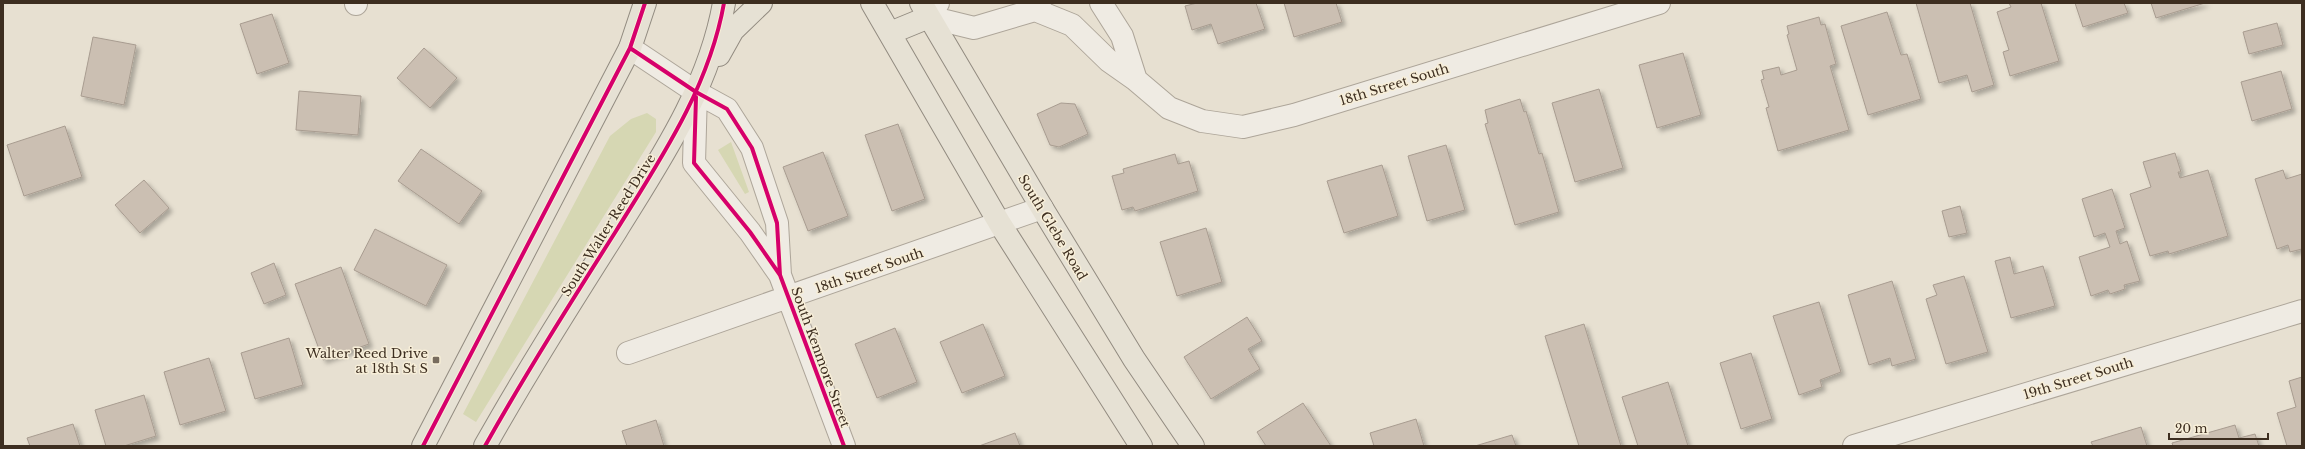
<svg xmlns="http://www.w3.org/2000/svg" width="2305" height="449" font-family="'Libre Baskerville',serif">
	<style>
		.green { fill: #d6d7b3 }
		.building { fill: #cbbfb2; stroke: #a89c90; filter: url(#shadow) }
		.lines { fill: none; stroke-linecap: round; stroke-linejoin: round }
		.minor-casing { stroke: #ada599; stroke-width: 24 }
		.major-casing { stroke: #928b80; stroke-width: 24 }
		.minor { stroke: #efebe3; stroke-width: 22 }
		.major { stroke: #e6e1d4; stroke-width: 22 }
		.cycleway-casing { stroke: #f7eed8; stroke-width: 6 }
		.cycleway { stroke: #d6006c; stroke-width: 4 }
		.poi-dot { fill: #786c5e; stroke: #f7eed8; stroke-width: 1.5 }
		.labels { text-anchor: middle; stroke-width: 3; stroke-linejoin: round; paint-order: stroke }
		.street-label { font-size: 13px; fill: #3d2e20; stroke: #f7eed8 }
		.poi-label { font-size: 13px; fill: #3d2e20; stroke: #f7eed8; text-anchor: end }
	</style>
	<defs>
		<filter id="shadow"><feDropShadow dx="3.5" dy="3.5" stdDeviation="2" flood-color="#0004"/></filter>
	</defs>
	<rect width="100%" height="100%" fill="#e7e0d1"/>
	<!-- green -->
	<path class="green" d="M 647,113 L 656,119 L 656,132 L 476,422 L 463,414 L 610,136 L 631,119 Z
		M 731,142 L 749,192 L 745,194 L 718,150 Z"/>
	<!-- building -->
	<path class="building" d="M 1197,3 L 1256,3 L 1265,29 L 1218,44 L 1211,24 L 1192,30 L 1185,6 Z
		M 1284,3 L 1336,3 L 1342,22 L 1294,37 Z
		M 1916,3 L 1970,3 L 1994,85 L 1972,92 L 1967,75 L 1939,83 Z
		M 2009,3 L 2041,3 L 2059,61 L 2010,76 L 2003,52 L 2009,50 L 1997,12 L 2011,7 Z
		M 2075,3 L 2124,3 L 2128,13 L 2083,27 Z
		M 2151,3 L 2205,3 L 2156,18 Z
		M 1887,12 L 1901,55 L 1907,54 L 1921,99 L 1868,115 L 1841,26 Z
		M 272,14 L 289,63 L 257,74 L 240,24 Z
		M 1819,17 L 1821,25 L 1825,24 L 1836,64 L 1830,66 L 1849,130 L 1778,151 L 1766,108 L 1769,107 L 1761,80 L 1764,79 L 1762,71 L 1779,67 L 1781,75 L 1797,70 L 1787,35 L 1789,34 L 1787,26 Z
		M 2277,23 L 2283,45 L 2249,54 L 2243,32 Z
		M 93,37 L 136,45 L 124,105 L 81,96 Z
		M 424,48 L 457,78 L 430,108 L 397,78 Z
		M 1683,53 L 1701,115 L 1657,128 L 1639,65 Z
		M 2281,71 L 2292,109 L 2252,121 L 2241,82 Z
		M 1599,89 L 1623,168 L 1575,182 L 1552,103 Z
		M 299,91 L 361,96 L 358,135 L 296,130 Z
		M 1520,99 L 1524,112 L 1526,111 L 1539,154 L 1542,153 L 1559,212 L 1515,225 L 1485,124 L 1488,123 L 1485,110 Z
		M 1061,103 L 1075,104 L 1088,134 L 1059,147 L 1050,145 L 1037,114 Z
		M 898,124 L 925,199 L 892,211 L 865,135 Z
		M 65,126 L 82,177 L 24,196 L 7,145 Z
		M 1446,145 L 1465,210 L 1427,221 L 1408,156 Z
		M 421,149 L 482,191 L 459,224 L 398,181 Z
		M 823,152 L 848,216 L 808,231 L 783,167 Z
		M 2175,153 L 2181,172 L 2178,172 L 2180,178 L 2208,170 L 2228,236 L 2169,254 L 2168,251 L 2150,256 L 2130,194 L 2151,187 L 2143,162 Z
		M 1175,154 L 1178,164 L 1189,161 L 1198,191 L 1135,211 L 1133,207 L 1122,210 L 1112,176 L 1124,173 L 1123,169 Z
		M 1382,165 L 1398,216 L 1344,233 L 1327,181 Z
		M 2283,170 L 2286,179 L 2302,174 L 2302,249 L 2290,252 L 2288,245 L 2277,249 L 2255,179 Z
		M 144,180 L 169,208 L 140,233 L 115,205 Z
		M 2112,189 L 2125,228 L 2116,231 L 2120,244 L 2127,241 L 2140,281 L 2124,285 L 2125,289 L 2110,294 L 2108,290 L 2091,296 L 2079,257 L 2110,247 L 2105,233 L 2094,237 L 2082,199 Z
		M 1960,206 L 1967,233 L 1949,237 L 1942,211 Z
		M 1206,228 L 1222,282 L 1177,296 L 1160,242 Z
		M 375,229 L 447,265 L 426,306 L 354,270 Z
		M 2010,257 L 2014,274 L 2043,266 L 2055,306 L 2011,318 L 1995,261 Z
		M 274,263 L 286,295 L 264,304 L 251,273 Z
		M 341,267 L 369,344 L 323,360 L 295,284 Z
		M 1964,276 L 1988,352 L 1946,364 L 1926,299 L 1937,295 L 1933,285 Z
		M 1892,281 L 1916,359 L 1892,366 L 1890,358 L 1869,365 L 1848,295 Z
		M 1819,302 L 1841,372 L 1820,380 L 1822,387 L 1799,395 L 1773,316 Z
		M 1247,317 L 1262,341 L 1248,349 L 1260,369 L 1211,399 L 1184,357 Z
		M 983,324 L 1005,376 L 962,393 L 940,342 Z
		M 1584,324 L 1621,446 L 1579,446 L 1545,336 Z
		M 895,328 L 917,382 L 877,398 L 855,344 Z
		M 289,338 L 303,385 L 255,399 L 241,353 Z
		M 1751,353 L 1772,419 L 1741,429 L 1720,363 Z
		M 209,358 L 226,411 L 180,425 L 164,372 Z
		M 2302,377 L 2302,446 L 2287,446 L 2277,413 L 2296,407 L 2289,381 Z
		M 1668,382 L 1688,446 L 1638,446 L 1622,397 Z
		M 144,395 L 156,436 L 124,446 L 106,446 L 95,410 Z
		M 1303,403 L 1331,446 L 1266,446 L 1257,432 Z
		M 1416,419 L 1424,446 L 1374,446 L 1370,433 Z
		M 656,420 L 664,446 L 627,446 L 622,431 Z
		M 73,424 L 80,446 L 30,446 L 27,438 Z
		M 2235,425 L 2239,438 L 2255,434 L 2259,446 L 2173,446 L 2172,443 Z
		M 2141,427 L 2147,446 L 2093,446 L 2091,442 Z
		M 1015,433 L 1020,446 L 979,446 Z
		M 1512,435 L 1516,446 L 1475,446 Z"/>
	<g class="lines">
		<defs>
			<path id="minor" d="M 356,3 L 356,4
				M 938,3 L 929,17 L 974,28 L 1035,10 L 1040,3
				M 1101,3 L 1122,36 L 1136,80
				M 1035,10 L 1072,25 L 1109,61 L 1136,80 L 1169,108 L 1202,121 L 1243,127 L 1294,115 L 1659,3
				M 630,48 L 696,92 L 727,109 L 752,148 L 777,223 L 780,275
				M 696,92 L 694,163 L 750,232 L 780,275 L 844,446
				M 628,353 L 1042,208
				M 1854,446 L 2302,311"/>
			<path id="major" d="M 872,3 L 1000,224 L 1141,446
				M 921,3 L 1042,208 L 1134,359 L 1193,446
				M 890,33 L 929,17
				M 719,55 L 733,30 L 761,3
				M 423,446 L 630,48 L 645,3
				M 485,446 C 526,373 571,302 616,231 C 660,160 709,88 724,3"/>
		</defs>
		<!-- minor casing -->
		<use href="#minor" class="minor-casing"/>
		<!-- major casing -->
		<use href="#major" class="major-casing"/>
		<!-- minor -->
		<use href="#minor" class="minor"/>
		<!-- major -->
		<use href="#major" class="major"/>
		<defs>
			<path id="cycleway" d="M 630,48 L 696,92 L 727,109 L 752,148 L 777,223 L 780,275
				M 696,97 L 694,163 L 750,232 L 780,275 L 844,446
				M 423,446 L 630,48 L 645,3
				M 485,446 C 526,373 571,302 616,231 C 660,160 709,88 724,3"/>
		</defs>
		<!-- cycleway casing -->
		<use href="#cycleway" class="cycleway-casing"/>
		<!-- cycleway -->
		<use href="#cycleway" class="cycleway"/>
	</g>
	<!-- markers -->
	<rect class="poi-dot" x="432" y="356" width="8" height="8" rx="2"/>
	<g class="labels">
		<!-- street labels -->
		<g class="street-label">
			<text transform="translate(1394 84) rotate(-17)" y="5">18th Street South</text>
			<text transform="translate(608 225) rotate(-58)" y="5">South Walter Reed Drive</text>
			<text transform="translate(1053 227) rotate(59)" y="5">South Glebe Road</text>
			<text transform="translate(869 270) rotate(-19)" y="5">18th Street South</text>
			<text transform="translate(821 357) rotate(70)" y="5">South Kenmore Street</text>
			<text transform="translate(2078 378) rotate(-17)" y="5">19th Street South</text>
		</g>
		<!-- poi labels -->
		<g class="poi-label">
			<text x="428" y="358">Walter Reed Drive<tspan x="428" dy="15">at 18th St S</tspan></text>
		</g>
	</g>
	<!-- border -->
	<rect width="2305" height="449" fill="none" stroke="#3d2e20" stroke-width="8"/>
	<!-- scale -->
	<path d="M2169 433v6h99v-6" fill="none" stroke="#3d2e20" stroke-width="2"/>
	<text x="2175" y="433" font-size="12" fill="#3d2e20" stroke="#f7eed8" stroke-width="3" paint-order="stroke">20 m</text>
</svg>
